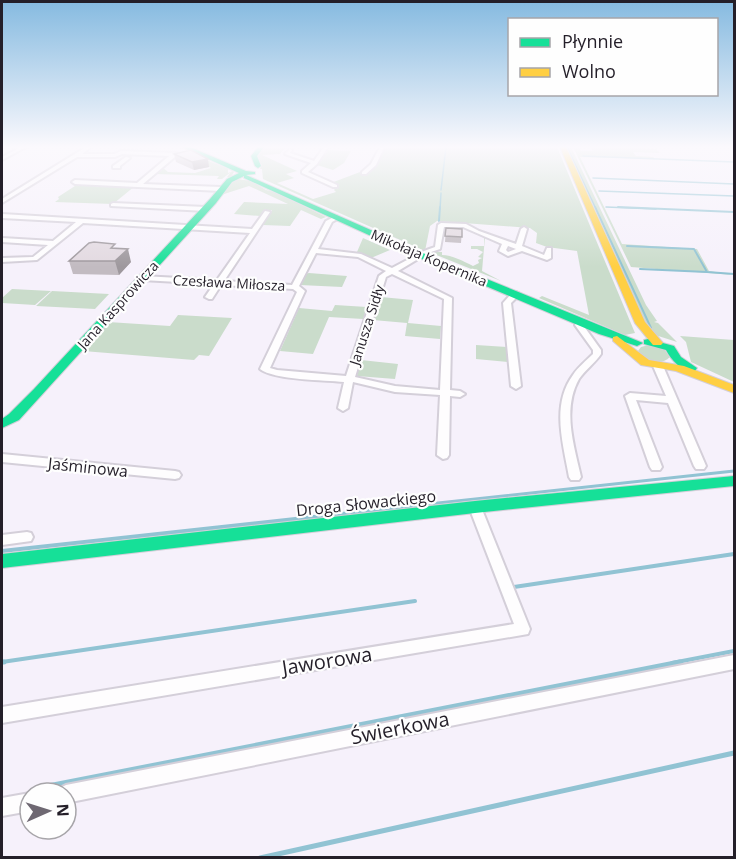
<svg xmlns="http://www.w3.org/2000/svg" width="736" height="859" font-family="'Open Sans',sans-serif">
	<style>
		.green { fill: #cadccb }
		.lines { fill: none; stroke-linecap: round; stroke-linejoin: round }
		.stream-far4 { stroke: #91c3d3; stroke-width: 1.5 }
		.stream-far3 { stroke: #91c3d3; stroke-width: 2 }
		.stream-far2 { stroke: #91c3d3; stroke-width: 3 }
		.stream-far1 { stroke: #91c3d3; stroke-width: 4 }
		.stream { stroke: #91c3d3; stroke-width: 5 }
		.street-casing { stroke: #d4cfd9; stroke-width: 4 }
		.fast-casing { stroke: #d4cfd9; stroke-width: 2 }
		.slow-casing { stroke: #d4cfd9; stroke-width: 2 }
		.street { fill: #fefdfe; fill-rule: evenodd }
		.fast { fill: #16e098; fill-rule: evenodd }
		.slow { fill: #ffcf43; fill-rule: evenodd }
		.wall { fill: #c2bbc1 }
		.shaded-wall { fill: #9e989d }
		.building { fill: #e2d9e0; stroke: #9e989d; stroke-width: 1.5 }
		.labels { text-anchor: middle; stroke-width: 4.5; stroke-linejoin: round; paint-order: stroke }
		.far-street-label { font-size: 14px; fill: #241f29; stroke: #fefefe }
		.street-label { font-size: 16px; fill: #241f29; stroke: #fefefe }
		.near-street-label { font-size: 20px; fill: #241f29; stroke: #fefefe }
	</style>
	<rect width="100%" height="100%" fill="#f6f1fb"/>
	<!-- green -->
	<path class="green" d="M 263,147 L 286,147 L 280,154 L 262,155 L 297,171 L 286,174 L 294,178 L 277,183 L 313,199 L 336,192 L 334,190 L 337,186 L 331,183 L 360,172 L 367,173 C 378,167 380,158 385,147 L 557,147 L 635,333 L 625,335 L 539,298 L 542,296 L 589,315 L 577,251 L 547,247 L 536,243 L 537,233 L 530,228 L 437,221 L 430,226 L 425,251 L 263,179 L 262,169 L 260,169 L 262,165 L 256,157 Z
		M 565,147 L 571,147 L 646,305 L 657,321 L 654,322 L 658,323 L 677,342 L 652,334 L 640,315 Z
		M 573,147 L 579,147 L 581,151 L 593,151 L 591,147 L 656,149 L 660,153 L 633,152 L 636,156 L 653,157 L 655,159 L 580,157 L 622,244 L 697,249 L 709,271 L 734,275 L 631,267 Z
		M 328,150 L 351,151 L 344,163 L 333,170 L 317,165 Z
		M 188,153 L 232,170 L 228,169 L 228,173 L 233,171 L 234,172 L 231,177 L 227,177 L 231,172 L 222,179 L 217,179 L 219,176 L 155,174 L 162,167 L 168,172 L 195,173 L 211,168 L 193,158 L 196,155 L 194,154 L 172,158 L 166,162 L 175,155 Z
		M 237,179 L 251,181 L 266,190 L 275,192 L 326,217 L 321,219 L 301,210 L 290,226 L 263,225 L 272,210 L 264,210 L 260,216 L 234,214 L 244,202 L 288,204 L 249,186 L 221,195 L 233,180 Z
		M 78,184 L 135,186 L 113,204 L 55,202 L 59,199 L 58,197 Z
		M 477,233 L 485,237 L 482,271 L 501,281 L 429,252 L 442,252 L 442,255 C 452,255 463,261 473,266 L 479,263 L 478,260 L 482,258 L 478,257 L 483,252 L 477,249 L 471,249 L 471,246 L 484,246 L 484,237 Z
		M 363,238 L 390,250 L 371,258 L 357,252 Z
		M 309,273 L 347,276 L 342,287 L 300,285 L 305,274 Z
		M 12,289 L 51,291 L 35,305 L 2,303 L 2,298 Z
		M 52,291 L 109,294 L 95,309 L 36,306 Z
		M 381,297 L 413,300 L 408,323 L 441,326 L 440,339 L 405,336 L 407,323 L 373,320 Z
		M 335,305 L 367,307 L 363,319 L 329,317 L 313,354 L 280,351 L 299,308 L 332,311 Z
		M 178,315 L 232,318 L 209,356 L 199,355 L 194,360 L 83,351 L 108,322 L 170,326 Z
		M 680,336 L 734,340 L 734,382 L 691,362 L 686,342 Z
		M 476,345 L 507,347 L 508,362 L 476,359 Z
		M 649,345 L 664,349 L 670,357 C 660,367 646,360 638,351 L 641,347 Z
		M 361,360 L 398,364 L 395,379 L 357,376 Z"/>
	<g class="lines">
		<!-- stream-far4 -->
		<path class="stream-far4" d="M 567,147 L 596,209
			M 583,156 L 734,162
			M 593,178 L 734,184
			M 441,190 L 446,147
			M 599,191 L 734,196
			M 606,207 L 656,209
			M 440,209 L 441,193"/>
		<!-- stream-far3 -->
		<path class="stream-far3" d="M 595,207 L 651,328
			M 618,207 L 734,212
			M 439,221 L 440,207
			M 627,246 L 694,249 L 707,272 L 734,274
			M 640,269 L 707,272"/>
		<!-- stream-far2 -->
		<path class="stream-far2" d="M 401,507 L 734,471"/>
		<!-- stream-far1 -->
		<path class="stream-far1" d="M 2,551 L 414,506
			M 514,587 L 734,554
			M 2,662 L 415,601
			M 672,663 L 734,651"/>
		<!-- stream -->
		<path class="stream" d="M 2,662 L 4,662
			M 43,787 L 680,662
			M 260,858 L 734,753"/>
		<defs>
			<path id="street" d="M 21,147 L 26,147 L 2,160 L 2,157 Z
				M 86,147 L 91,147 L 82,154 L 114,154 L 121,151 L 177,153 L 176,156 L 143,184 L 221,187 L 224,189 L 221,191 L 75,184 L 72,182 L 75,180 L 137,183 L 169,156 L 122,154 L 115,157 L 77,157 L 2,203 L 2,199 Z
				M 324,147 L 328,147 L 317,164 L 308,172 L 337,185 L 337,187 L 333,187 L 302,173 L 302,171 L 311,163 L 285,154 L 290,149 L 292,150 L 290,153 L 314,161 Z
				M 380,147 L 384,147 L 376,165 L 366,174 L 362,174 L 362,172 L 371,164 Z
				M 126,157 L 130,158 L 120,166 L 120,168 L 113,168 L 113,166 Z
				M 113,203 L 206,207 L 209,209 L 206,211 L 111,206 L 111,204 Z
				M 265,211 L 270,212 L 224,281 L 292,285 L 326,221 L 336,216 L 339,218 L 332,222 L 318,249 L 361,254 L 392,268 L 424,251 L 435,247 L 438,225 L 441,223 L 466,224 L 479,231 L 516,244 L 521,229 L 524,227 L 527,229 L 522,246 L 544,255 L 547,248 L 551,248 L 551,258 L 547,260 L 522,251 L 508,256 L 499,251 L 502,244 L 463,227 L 444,227 L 440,249 L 428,253 L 398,271 L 452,298 L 450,390 L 460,391 L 465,394 L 460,397 L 450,396 L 449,455 L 447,458 L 443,459 L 437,455 L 440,395 L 395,392 L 353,382 L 348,408 L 343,411 L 338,408 L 344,382 C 324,380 274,380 260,369 L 297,292 L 293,289 L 221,285 L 212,299 L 209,299 L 205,297 L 214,284 L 142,280 L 138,278 L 142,276 L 217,280 L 250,233 L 83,223 L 37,260 L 2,262 L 2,258 L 33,257 L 48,245 L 2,242 L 2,238 L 53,241 L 76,222 L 2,218 L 2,214 L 252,229 ZM 508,246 L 516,249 L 508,252 L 506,250 ZM 316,253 L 358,257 L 386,271 L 379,276 L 346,376 L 277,370 L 270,368 L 305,291 L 299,286 ZM 392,274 L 444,299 L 440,390 L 395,386 L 355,377 L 386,277 Z
				M 513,292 L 516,292 L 520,294 L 511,303 L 521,386 L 516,389 L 511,386 L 503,303 Z
				M 578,320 L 584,320 L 585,322 L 583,325 L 601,350 L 601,354 C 595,363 585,370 579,379 C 562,409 574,446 581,477 L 579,480 L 571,480 L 569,477 C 563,443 551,405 573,375 C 578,367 586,361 593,354 L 593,350 L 575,325 Z
				M 658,363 L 663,366 L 706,466 L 704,469 L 696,469 L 694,466 L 668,403 L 636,400 L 662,467 L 660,470 L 652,470 L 650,467 L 625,396 L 630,393 L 666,396 L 653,366 Z
				M 2,454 L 175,471 L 179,472 L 181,475 L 179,478 L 175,479 L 2,462 Z
				M 475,502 L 479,504 L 481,507 L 530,629 L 528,634 L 2,723 L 2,707 L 514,624 L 469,507 L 471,504 Z
				M 27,532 L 31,533 L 33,537 L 31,541 L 2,545 L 2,535 Z
				M 734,655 L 734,669 L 66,803 L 66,793 L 57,793 L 60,788 L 66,785 Z
				M 30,793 L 30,811 L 2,816 L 2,798 Z"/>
			<path id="fast" d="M 182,147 L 190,147 L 246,171 L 255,172 L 255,174 L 246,175 L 423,253 L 643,343 L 637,346 L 599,334 L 417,257 L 244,178 L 244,176 L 232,182 L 216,203 L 19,420 L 2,428 L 2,419 L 9,414 L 34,389 L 210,199 L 227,179 L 239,173 Z
				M 258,147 L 264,147 L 257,156 L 261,166 L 258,168 L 255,166 L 251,156 Z
				M 648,339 L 674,346 L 681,357 L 697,368 L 695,371 C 682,372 672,361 666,350 L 644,344 L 644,340 Z
				M 734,476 L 734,486 L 475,513 L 2,568 L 2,554 L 475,501 Z"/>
			<path id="slow" d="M 560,147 L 566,147 L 645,322 L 663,343 L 661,345 L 653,345 L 635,323 Z
				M 617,336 L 649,360 L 684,366 L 734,385 L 734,393 L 676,371 L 641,365 L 613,341 L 613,337 Z"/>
		</defs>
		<!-- street casing -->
		<use href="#street" class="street-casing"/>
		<!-- fast casing -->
		<use href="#fast" class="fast-casing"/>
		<!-- slow casing -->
		<use href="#slow" class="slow-casing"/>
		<!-- street -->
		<use href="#street" class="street"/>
		<!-- fast -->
		<use href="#fast" class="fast"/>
		<!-- slow -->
		<use href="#slow" class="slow"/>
	</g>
	<!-- wall -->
	<path class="wall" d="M 174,154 L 209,167 L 194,170 L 176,162 Z
		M 446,228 L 462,229 L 461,243 L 445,242 Z
		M 116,248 L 131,262 L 119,275 L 73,274 L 69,261 Z"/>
	<!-- shaded-wall -->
	<path class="shaded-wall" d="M 208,159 L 209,167 L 194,170 L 192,162 Z
		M 128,249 L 131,262 L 119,275 L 115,261 Z"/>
	<!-- building -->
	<path class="building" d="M 191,150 L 208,159 L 192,162 L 174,154 Z
		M 446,228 L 462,229 L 462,237 L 445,236 Z
		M 94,242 L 115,244 L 111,248 L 128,249 L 115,261 L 69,261 L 89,243 Z"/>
	<!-- sky -->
	<linearGradient id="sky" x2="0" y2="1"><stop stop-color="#85bae0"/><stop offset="0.55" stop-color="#fbf9fd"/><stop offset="1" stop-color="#fbf9fd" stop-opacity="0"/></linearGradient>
	<rect width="736" height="267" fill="url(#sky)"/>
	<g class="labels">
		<!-- far-street labels -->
		<g class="far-street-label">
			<text transform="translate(429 258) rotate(23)" y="5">Mikołaja Kopernika</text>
			<text transform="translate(229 283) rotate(3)" y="5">Czesława Miłosza</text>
			<text transform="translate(118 305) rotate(-48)" y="5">Jana Kasprowicza</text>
			<text transform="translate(367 325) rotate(-72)" y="5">Janusza Sidły</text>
		</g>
		<!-- street labels -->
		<g class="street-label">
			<text transform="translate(88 467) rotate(6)" y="6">Jaśminowa</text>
			<text transform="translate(366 503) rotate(-6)" y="6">Droga Słowackiego</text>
		</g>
		<!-- near-street labels -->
		<g class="near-street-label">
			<text transform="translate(327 661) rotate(-9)" y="7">Jaworowa</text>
			<text transform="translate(400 728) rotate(-11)" y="7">Świerkowa</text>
		</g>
	</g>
	<!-- border -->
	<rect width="736" height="859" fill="none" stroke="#241f29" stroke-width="6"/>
	<!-- legend -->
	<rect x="508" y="18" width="210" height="78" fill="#fefefe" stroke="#a7a5a9" stroke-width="1.5"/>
	<rect x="520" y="38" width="30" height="9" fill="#16e098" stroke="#a7a5a9" stroke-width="1.5"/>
	<text x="562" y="48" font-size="18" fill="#241f29">Płynnie</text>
	<rect x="520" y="68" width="30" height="9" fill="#ffcf43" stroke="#a7a5a9" stroke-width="1.5"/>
	<text x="562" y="78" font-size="18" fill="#241f29">Wolno</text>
	<!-- north arrow -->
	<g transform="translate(48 811) rotate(87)"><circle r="28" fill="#fefefe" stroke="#a7a5a9" stroke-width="1.5"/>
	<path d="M0-4.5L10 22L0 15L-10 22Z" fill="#6e6872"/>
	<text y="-9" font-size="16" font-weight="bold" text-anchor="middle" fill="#241f29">N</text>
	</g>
</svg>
